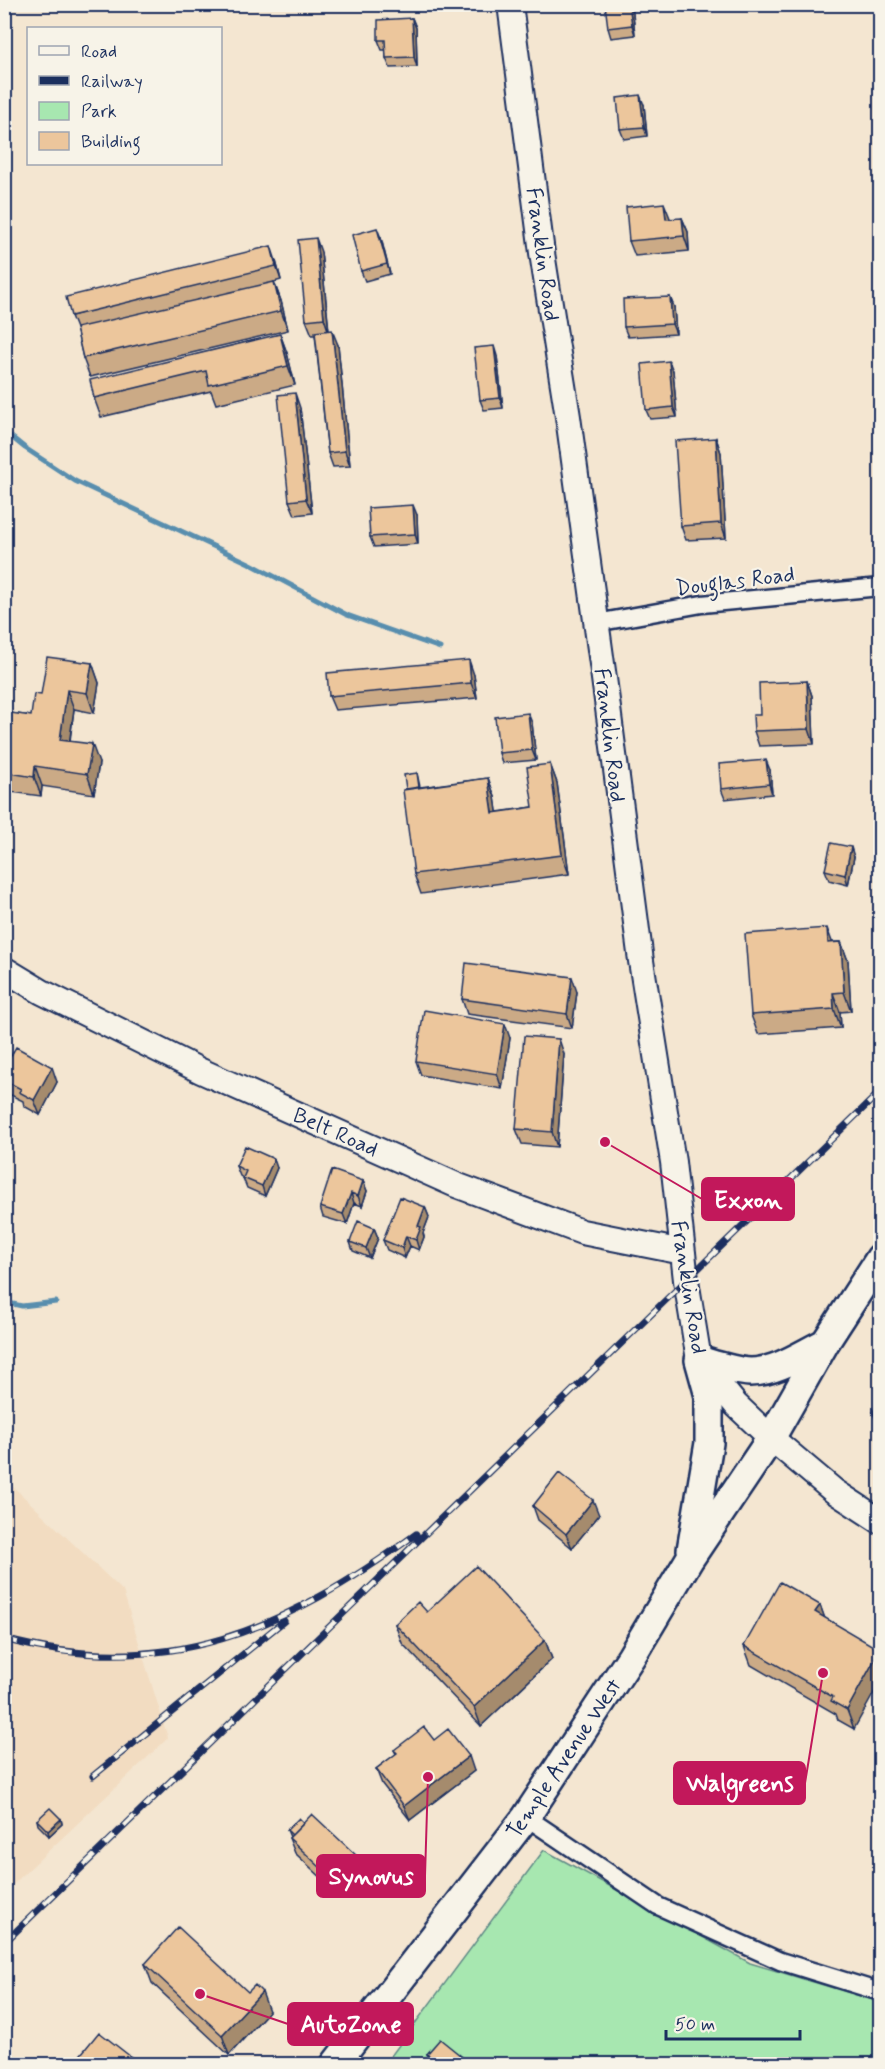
<svg xmlns="http://www.w3.org/2000/svg" width="885" height="2069" font-family="Mynerve,sans-serif">
	<style>
		.built { fill: #f2dcc1 }
		.green { fill: #a7e7b0; stroke: #618b87; stroke-width: 1.5 }
		.lines { fill: none; stroke-linecap: round; stroke-linejoin: round }
		.stream { stroke: #598eae; stroke-width: 5 }
		.street-casing { stroke: #1b2f5e; stroke-width: 21 }
		.secondary-casing { stroke: #1b2f5e; stroke-width: 28 }
		.primary-casing { stroke: #1b2f5e; stroke-width: 32 }
		.street { stroke: #f7f3e8; stroke-width: 16 }
		.secondary { stroke: #f7f3e8; stroke-width: 24 }
		.primary { stroke: #f7f3e8; stroke-width: 27 }
		.rail-casing { stroke: #1b2f5e; stroke-width: 7 }
		.rail { stroke: #f7f3e8; stroke-width: 4.5; stroke-dasharray: 14; stroke-linecap: butt }
		.wall { fill: #cbaa86; stroke: #1b2f5e; stroke-width: 1.5 }
		.shaded-wall { fill: #a58b6d; stroke: #1b2f5e; stroke-width: 1.5 }
		.building { fill: #ecc69c; stroke: #1b2f5e; stroke-width: 1.5 }
		.labels { text-anchor: middle; stroke-width: 4.5; stroke-linejoin: round; paint-order: stroke }
		.street-label { font-size: 22px; fill: #1b2f5e; stroke: #f7f3e8 }
		.leader { fill: none; stroke: #c2185b; stroke-width: 2 }
		.callout-dot { fill: #c2185b; stroke: #f7f3e8; stroke-width: 2 }
		.callout { fill: #c2185b; stroke: #c2185b; stroke-width: 2 }
		.callout-label { font-size: 24px; text-anchor: middle; font-weight: bold; fill: #fff }
	</style>
	<rect width="100%" height="100%" fill="#f4e6d1"/>
	<filter id="ink" filterUnits="userSpaceOnUse"><feTurbulence type="fractalNoise" baseFrequency=".0167" numOctaves="2"/><feDisplacementMap in="SourceGraphic" scale="12" xChannelSelector="R" yChannelSelector="G"/><feConvolveMatrix kernelMatrix="1 2 1 2 8 2 1 2 1" color-interpolation-filters="sRGB"/></filter>
	<g filter="url(#ink)">
		<!-- built -->
		<path class="built" d="M 4,1478 L 123,1591 L 168,1738 L 5,1892 Z"/>
		<!-- green -->
		<path class="green" d="M 544,1850 L 750,1963 L 880,2002 L 880,2064 L 385,2064 Z"/>
		<g class="lines">
			<!-- stream -->
			<path class="stream" d="M 4,431 L 25,448 L 75,481 L 249,563 L 347,615 L 440,648
				M 4,1302 L 22,1306 L 56,1302"/>
			<defs>
				<path id="street" d="M 596,623 L 702,604 L 880,587
					M 526,1817 L 658,1906 L 780,1961 L 880,1992"/>
				<path id="secondary" d="M 510,4 L 542,253 L 568,417 L 606,693 L 641,961 L 673,1162 L 686,1280 L 699,1360 L 736,1405 L 771,1438 L 834,1491 L 880,1521
					M 4,969 L 42,992 L 201,1071 L 456,1185 L 582,1232 L 683,1252"/>
				<path id="primary" d="M 691,1550 L 709,1443 L 709,1396 L 699,1360 C 716,1365 733,1371 750,1372 C 777,1372 802,1354 825,1343
					M 335,2064 L 526,1817 L 631,1657 L 689,1560 L 771,1438 L 825,1343 L 880,1258"/>
			</defs>
			<!-- street casing -->
			<use href="#street" class="street-casing"/>
			<!-- secondary casing -->
			<use href="#secondary" class="secondary-casing"/>
			<!-- primary casing -->
			<use href="#primary" class="primary-casing"/>
			<!-- street -->
			<use href="#street" class="street"/>
			<!-- secondary -->
			<use href="#secondary" class="secondary"/>
			<!-- primary -->
			<use href="#primary" class="primary"/>
			<defs>
				<path id="rail" d="M 4,1639 C 167,1683 286,1629 416,1534
					M 93,1776 L 284,1621
					M 4,1943 L 880,1092"/>
			</defs>
			<!-- rail casing -->
			<use href="#rail" class="rail-casing"/>
			<!-- rail -->
			<use href="#rail" class="rail"/>
		</g>
		<!-- wall -->
		<path class="wall" d="M 632,4 L 635,35 L 611,38 L 608,28 Z
			M 412,18 L 416,28 L 417,67 L 390,68 L 386,58 L 386,50 L 382,50 L 378,40 Z
			M 644,105 L 647,136 L 624,139 L 620,129 Z
			M 682,218 L 688,232 L 689,251 L 635,256 L 629,241 Z
			M 381,238 L 390,274 L 365,281 L 361,271 Z
			M 321,252 L 329,331 L 338,345 L 350,466 L 333,467 L 328,453 L 315,335 L 312,335 L 306,320 Z
			M 276,261 L 281,280 L 274,282 L 281,301 L 288,330 L 90,377 L 83,358 L 77,331 L 71,316 Z
			M 670,297 L 674,307 L 676,334 L 628,337 L 624,327 Z
			M 280,334 L 287,353 L 295,385 L 216,404 L 211,391 L 101,417 L 94,398 Z
			M 497,356 L 503,408 L 484,410 L 480,400 Z
			M 673,371 L 677,417 L 650,419 L 646,410 Z
			M 300,408 L 312,513 L 295,515 L 289,501 Z
			M 716,438 L 721,453 L 726,538 L 686,540 L 681,526 Z
			M 417,515 L 418,544 L 374,547 L 370,537 Z
			M 92,663 L 99,683 L 94,713 L 74,709 L 70,741 L 99,763 L 94,794 L 42,786 L 41,796 L 4,791 L 4,712 L 31,716 L 41,695 Z
			M 474,675 L 477,698 L 335,710 L 329,696 Z
			M 807,681 L 812,696 L 814,744 L 759,746 L 754,731 Z
			M 532,723 L 536,760 L 502,763 L 499,753 Z
			M 550,764 L 557,783 L 569,874 L 421,894 L 414,874 L 406,789 L 417,773 L 420,787 L 488,778 L 495,797 L 497,812 L 533,807 Z
			M 770,770 L 772,794 L 725,799 L 721,789 Z
			M 854,857 L 848,885 L 829,880 L 825,870 Z
			M 832,942 L 841,942 L 848,961 L 851,1011 L 840,1012 L 841,1028 L 758,1034 L 751,1015 Z
			M 577,992 L 572,1028 L 467,1014 L 462,999 Z
			M 510,1038 L 502,1089 L 421,1075 L 416,1061 Z
			M 564,1054 L 557,1147 L 522,1144 L 516,1129 Z
			M 4,1068 L 57,1082 L 40,1115 L 24,1106 L 23,1101 L 5,1092 Z
			M 236,1166 L 277,1168 L 265,1196 L 247,1188 L 243,1178 L 240,1176 Z
			M 363,1181 L 367,1191 L 362,1206 L 354,1203 L 347,1224 L 323,1217 L 320,1207 Z
			M 425,1207 L 429,1217 L 423,1233 L 424,1237 L 419,1250 L 410,1246 L 405,1258 L 387,1250 L 383,1240 Z
			M 374,1228 L 378,1238 L 370,1258 L 353,1251 L 350,1242 Z
			M 880,1396 L 880,1420 L 875,1418 L 873,1413 Z
			M 533,1506 L 599,1515 L 572,1548 L 538,1520 Z
			M 820,1605 L 824,1617 L 854,1729 L 838,1720 L 836,1714 L 751,1665 L 744,1646 Z
			M 395,1624 L 545,1640 L 552,1659 L 481,1726 L 402,1643 Z
			M 434,1740 L 474,1771 L 410,1820 L 382,1784 L 376,1769 L 396,1754 L 394,1750 Z
			M 61,1819 L 62,1824 L 49,1836 L 38,1825 L 37,1820 Z
			M 304,1823 L 364,1872 L 341,1896 L 295,1853 L 289,1838 L 290,1837 L 287,1830 Z
			M 145,1964 L 269,2011 L 229,2055 L 152,1983 Z
			M 427,2054 L 471,2064 L 431,2064 Z"/>
		<!-- shaded-wall -->
		<path class="shaded-wall" d="M 629,4 L 632,4 L 635,35 L 632,25 Z
			M 412,18 L 416,28 L 417,67 L 414,57 Z
			M 640,95 L 644,105 L 647,136 L 644,127 Z
			M 664,203 L 670,218 L 671,234 L 666,219 Z
			M 682,218 L 688,232 L 689,251 L 684,236 Z
			M 377,228 L 381,238 L 390,274 L 387,264 Z
			M 316,238 L 321,252 L 329,333 L 324,318 Z
			M 271,246 L 276,261 L 281,280 L 276,266 Z
			M 274,282 L 281,301 L 288,330 L 281,311 Z
			M 670,297 L 674,307 L 676,334 L 672,324 Z
			M 332,330 L 338,345 L 350,466 L 345,451 Z
			M 280,334 L 287,353 L 295,385 L 288,366 Z
			M 494,346 L 497,356 L 503,408 L 500,398 Z
			M 669,361 L 673,371 L 677,417 L 673,407 Z
			M 295,393 L 300,408 L 312,513 L 306,499 Z
			M 716,438 L 721,453 L 726,538 L 721,523 Z
			M 413,505 L 417,515 L 418,544 L 415,534 Z
			M 469,660 L 474,675 L 477,698 L 471,683 Z
			M 92,663 L 99,683 L 94,713 L 87,693 Z
			M 807,681 L 812,696 L 814,744 L 809,729 Z
			M 67,690 L 74,709 L 67,759 L 60,740 Z
			M 528,713 L 532,723 L 536,760 L 532,750 Z
			M 92,744 L 99,763 L 94,794 L 87,774 Z
			M 766,760 L 770,770 L 772,794 L 769,784 Z
			M 550,764 L 557,783 L 569,874 L 562,855 Z
			M 35,766 L 42,786 L 41,796 L 34,777 Z
			M 488,778 L 495,797 L 500,832 L 493,813 Z
			M 851,847 L 854,857 L 848,885 L 845,875 Z
			M 827,928 L 834,947 L 828,943 Z
			M 841,942 L 848,961 L 851,1011 L 844,992 Z
			M 572,977 L 577,992 L 572,1028 L 567,1014 Z
			M 833,993 L 840,1012 L 841,1028 L 834,1009 Z
			M 505,1024 L 510,1038 L 502,1089 L 497,1074 Z
			M 559,1039 L 564,1054 L 557,1147 L 552,1132 Z
			M 52,1067 L 57,1082 L 40,1115 L 34,1100 Z
			M 274,1159 L 277,1168 L 265,1196 L 262,1186 Z
			M 363,1181 L 367,1191 L 362,1206 L 358,1196 Z
			M 351,1193 L 354,1203 L 347,1224 L 343,1214 Z
			M 425,1207 L 429,1217 L 423,1233 L 424,1237 L 419,1250 L 416,1240 L 418,1226 Z
			M 374,1228 L 378,1238 L 370,1258 L 366,1248 Z
			M 406,1236 L 410,1246 L 405,1258 L 402,1248 Z
			M 593,1500 L 599,1515 L 572,1548 L 566,1534 Z
			M 820,1605 L 827,1624 L 815,1612 Z
			M 545,1640 L 552,1659 L 481,1726 L 474,1707 Z
			M 880,1650 L 880,1682 L 854,1729 L 847,1710 Z
			M 469,1756 L 474,1771 L 410,1820 L 404,1806 Z
			M 61,1819 L 62,1824 L 49,1836 L 48,1831 Z
			M 358,1857 L 364,1872 L 341,1896 L 336,1882 Z
			M 262,1992 L 269,2011 L 229,2055 L 222,2035 Z"/>
		<!-- building -->
		<path class="building" d="M 605,4 L 629,4 L 632,25 L 608,28 Z
			M 412,18 L 414,57 L 386,58 L 385,40 L 378,40 L 378,20 Z
			M 640,95 L 644,127 L 620,129 L 617,98 Z
			M 664,203 L 666,219 L 682,218 L 684,236 L 629,241 L 626,207 Z
			M 377,228 L 387,264 L 361,271 L 352,235 Z
			M 316,238 L 324,318 L 306,320 L 298,240 Z
			M 271,246 L 276,266 L 71,316 L 66,297 Z
			M 274,282 L 281,311 L 83,358 L 76,328 Z
			M 670,297 L 672,324 L 624,327 L 623,299 Z
			M 332,330 L 345,451 L 328,453 L 315,332 Z
			M 280,334 L 288,366 L 209,385 L 206,371 L 94,398 L 90,380 Z
			M 494,346 L 500,398 L 480,400 L 474,348 Z
			M 669,361 L 673,407 L 646,410 L 642,364 Z
			M 295,393 L 306,499 L 289,501 L 278,395 Z
			M 716,438 L 721,523 L 681,526 L 675,441 Z
			M 413,505 L 415,534 L 370,537 L 368,508 Z
			M 47,657 L 92,663 L 87,693 L 67,690 L 60,740 L 92,744 L 87,774 L 35,766 L 34,777 L 4,772 L 4,712 L 31,716 L 34,694 L 41,695 Z
			M 469,660 L 471,683 L 329,696 L 327,673 Z
			M 807,681 L 809,729 L 754,731 L 753,715 L 760,715 L 759,683 Z
			M 528,713 L 532,750 L 499,753 L 495,717 Z
			M 766,760 L 769,784 L 721,789 L 719,764 Z
			M 550,764 L 562,855 L 414,874 L 403,790 L 488,778 L 493,813 L 533,807 L 527,767 Z
			M 417,773 L 419,787 L 406,789 L 404,775 Z
			M 831,843 L 851,847 L 845,875 L 825,870 Z
			M 827,928 L 828,943 L 841,942 L 844,992 L 833,993 L 834,1009 L 751,1015 L 745,934 Z
			M 466,963 L 572,977 L 567,1014 L 462,999 Z
			M 424,1010 L 505,1024 L 497,1074 L 416,1061 Z
			M 524,1036 L 559,1039 L 552,1132 L 516,1129 Z
			M 16,1047 L 52,1067 L 34,1100 L 19,1092 L 21,1089 L 4,1080 L 4,1068 Z
			M 245,1146 L 274,1159 L 262,1186 L 243,1178 L 246,1171 L 236,1166 Z
			M 332,1170 L 363,1181 L 358,1196 L 351,1193 L 343,1214 L 320,1207 Z
			M 400,1197 L 425,1207 L 418,1226 L 421,1227 L 416,1240 L 406,1236 L 402,1248 L 383,1240 Z
			M 358,1221 L 374,1228 L 366,1248 L 350,1242 Z
			M 880,1396 L 880,1416 L 873,1413 Z
			M 559,1473 L 593,1500 L 566,1534 L 533,1506 Z
			M 476,1566 L 545,1640 L 474,1707 L 395,1624 L 418,1602 L 427,1612 Z
			M 780,1582 L 820,1605 L 815,1612 L 880,1650 L 847,1710 L 831,1701 L 833,1697 L 744,1646 Z
			M 424,1727 L 434,1740 L 448,1729 L 469,1756 L 404,1806 L 376,1769 L 397,1753 L 394,1750 Z
			M 50,1808 L 61,1819 L 48,1831 L 37,1820 Z
			M 312,1814 L 358,1857 L 336,1882 L 289,1838 Z
			M 299,1818 L 304,1823 L 292,1835 L 287,1830 Z
			M 178,1927 L 248,1992 L 255,1985 L 262,1992 L 222,2035 L 145,1964 Z
			M 99,2032 L 140,2064 L 73,2064 Z
			M 440,2039 L 471,2064 L 440,2064 L 427,2054 Z"/>
	</g>
	<g class="labels">
		<!-- street labels -->
		<g class="street-label">
			<text transform="translate(544 254) rotate(82)" y="8">Franklin Road</text>
			<text transform="translate(735 580) rotate(-7)" y="8">Douglas Road</text>
			<text transform="translate(611 735) rotate(83)" y="8">Franklin Road</text>
			<text transform="translate(336 1131) rotate(24)" y="8">Belt Road</text>
			<text transform="translate(690 1287) rotate(81)" y="8">Franklin Road</text>
			<text transform="translate(563 1758) rotate(-56)" y="8">Temple Avenue West</text>
		</g>
	</g>
	<!-- callouts -->
	<path class="leader" d="M605 1142L702 1199M823 1673L805 1783M428 1777L425 1876M200 1994L288 2024"/>
	<g class="callout-dot">
		<circle cx="605" cy="1142" r="6"/>
		<circle cx="823" cy="1673" r="6"/>
		<circle cx="428" cy="1777" r="6"/>
		<circle cx="200" cy="1994" r="6"/>
	</g>
	<g class="callout">
		<rect x="702" y="1178" width="92" height="42" rx="6"/>
		<rect x="674" y="1762" width="131" height="42" rx="6"/>
		<rect x="317" y="1855" width="108" height="42" rx="6"/>
		<rect x="288" y="2003" width="125" height="42" rx="6"/>
	</g>
	<g class="callout-label">
		<text x="748" y="1208">Exxon</text>
		<text x="740" y="1791">Walgreens</text>
		<text x="371" y="1884">Synovus</text>
		<text x="351" y="2032">AutoZone</text>
	</g>
	<!-- margin -->
	<rect width="885" height="2069" fill="none" stroke="#f7f3e8" stroke-width="24"/>
	<rect x="12" y="12" width="861" height="2045" fill="none" stroke="#1b2f5e" stroke-width="2" filter="url(#ink)"/>
	<!-- legend -->
	<rect x="27" y="27" width="195" height="138" fill="#f7f3e8" stroke="#9fa5b1" stroke-width="1.5"/>
	<rect x="39" y="46" width="30" height="9" fill="#f7f3e8" stroke="#9fa5b1" stroke-width="1.5"/>
	<text x="81" y="57" font-size="18" fill="#1b2f5e">Road</text>
	<rect x="39" y="76" width="30" height="9" fill="#1b2f5e" stroke="#9fa5b1" stroke-width="1.5"/>
	<text x="81" y="87" font-size="18" fill="#1b2f5e">Railway</text>
	<rect x="39" y="102" width="30" height="18" fill="#a7e7b0" stroke="#9fa5b1" stroke-width="1.5"/>
	<text x="81" y="117" font-size="18" fill="#1b2f5e">Park</text>
	<rect x="39" y="132" width="30" height="18" fill="#ecc69c" stroke="#9fa5b1" stroke-width="1.5"/>
	<text x="81" y="147" font-size="18" fill="#1b2f5e">Building</text>
	<!-- scale -->
	<path d="M666 2030v9h134v-9" fill="none" stroke="#1b2f5e" stroke-width="3"/>
	<text x="675" y="2030" font-size="18" fill="#1b2f5e" stroke="#f7f3e8" stroke-width="4.5" paint-order="stroke">50 m</text>
</svg>
